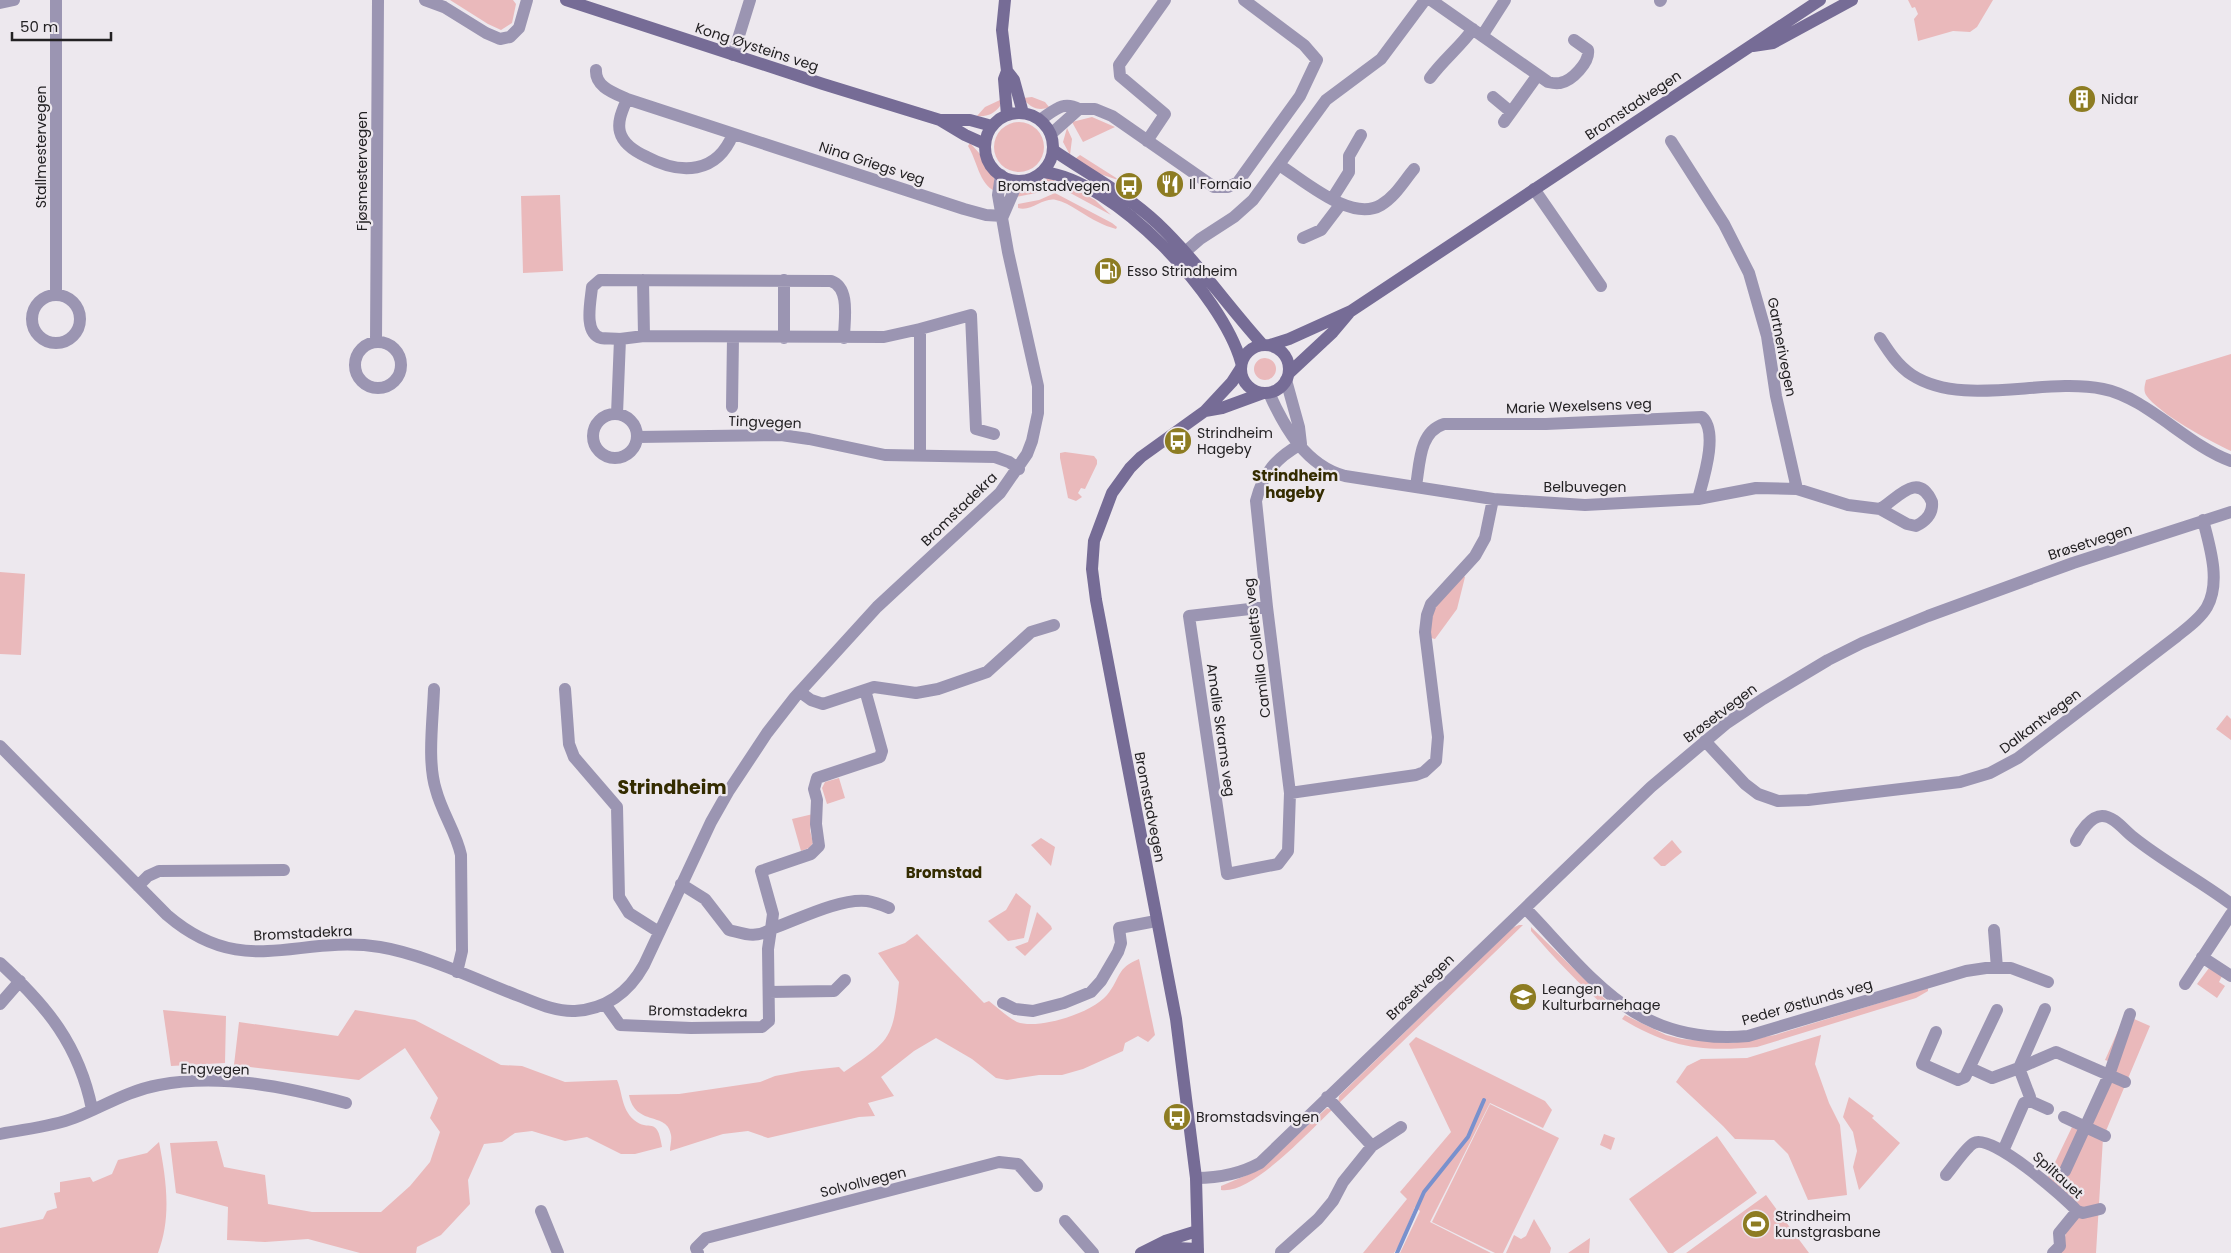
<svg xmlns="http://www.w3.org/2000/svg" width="2231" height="1253" font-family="Poppins,sans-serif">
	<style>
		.green { fill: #eab9bb }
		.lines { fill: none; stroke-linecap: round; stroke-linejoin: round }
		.stream { stroke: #7991cd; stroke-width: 4 }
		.street { stroke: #9b95b2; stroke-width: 12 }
		.secondary { stroke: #766c96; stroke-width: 12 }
		.labels { text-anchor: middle; stroke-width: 4.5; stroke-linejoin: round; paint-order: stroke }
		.street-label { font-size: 14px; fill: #232123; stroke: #ede8ee }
		.poi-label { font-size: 14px; fill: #232123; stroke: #ede8ee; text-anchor: start }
		.neighbourhood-label { font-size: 15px; font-weight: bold; fill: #342c00; stroke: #ede8ee }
		.district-label { font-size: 19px; font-weight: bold; fill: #342c00; stroke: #ede8ee }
	</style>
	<rect width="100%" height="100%" fill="#ede8ee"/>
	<!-- green -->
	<path class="green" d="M 450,0 L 513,0 L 516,4 L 512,23 L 501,30 L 488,24 Z
		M 1908,0 L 1993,0 L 1977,27 L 1970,32 L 1953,31 L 1918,41 L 1914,19 L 1918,14 L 1915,7 L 1912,8 Z
		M 1032,97 L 1045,102 L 1049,107 C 1039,112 1029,107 1023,98 Z
		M 1000,100 L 1000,106 C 994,114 987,117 977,116 L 985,107 Z
		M 1092,117 L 1115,127 L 1083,142 L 1072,122 Z
		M994 147a25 25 0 1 1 50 0a25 25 0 1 1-50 0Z
		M 1067,128 L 1072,139 L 1070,155 L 1063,142 Z
		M 970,143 L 980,154 L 985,167 L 994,178 L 995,191 C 979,184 977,160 968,146 Z
		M 1080,155 L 1121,181 L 1097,173 L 1075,159 Z
		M 1047,178 L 1056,180 L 1041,192 L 1016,197 C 1021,185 1035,181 1047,178 Z
		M 1062,182 L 1095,200 L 1111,215 L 1061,188 Z
		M 1055,193 L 1112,223 L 1117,227 L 1116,229 C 1110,227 1103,225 1098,222 C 1085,216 1070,203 1056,200 C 1043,197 1032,212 1018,208 L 1018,204 L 1039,200 Z
		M 560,195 L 563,271 L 523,273 L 521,196 Z
		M 2231,354 L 2231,451 C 2210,441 2159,414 2146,395 C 2143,390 2145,385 2146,380 Z
		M1254 369a11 11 0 1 1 22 0a11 11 0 1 1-22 0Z
		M 1065,452 L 1094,456 L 1097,460 L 1097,464 L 1085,489 L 1081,488 L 1078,493 L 1082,497 L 1076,501 L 1068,498 L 1060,458 L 1060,453 Z
		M 0,572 L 25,574 L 21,655 L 0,654 Z
		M 1462,575 L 1465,577 L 1457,609 L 1435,639 L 1431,638 C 1427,608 1444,596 1462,575 Z
		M 2227,715 L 2231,719 L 2231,740 L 2216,729 Z
		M 839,778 L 845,798 L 827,804 L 822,788 L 825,782 Z
		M 813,814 L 810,830 L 813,843 L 809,848 L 801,851 L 792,819 Z
		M 1041,838 L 1055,847 L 1051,866 L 1031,845 Z
		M 1672,840 L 1682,852 L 1665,866 L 1661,866 L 1653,858 Z
		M 1016,893 L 1031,906 L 1024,938 L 1008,941 L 988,921 L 1006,910 Z
		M 1037,912 L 1051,926 L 1052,929 L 1025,956 L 1015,947 L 1028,942 Z
		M 1519,925 L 1523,925 L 1338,1104 L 1339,1096 L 1512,928 Z
		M 1531,927 L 1610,1004 L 1610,1007 L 1607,1008 C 1580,985 1554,958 1531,931 Z
		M 917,934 L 984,1003 L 989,1001 C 997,1007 1007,1017 1017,1022 C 1039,1030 1092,1013 1107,995 C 1121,978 1116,968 1139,959 L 1155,1035 L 1148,1042 L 1138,1036 L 1125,1043 L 1123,1051 L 1083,1069 L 1062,1075 L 1039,1075 L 1007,1080 L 996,1078 L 972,1059 L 936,1038 L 914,1051 L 881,1077 L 894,1096 L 868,1103 L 875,1116 L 859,1117 L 768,1138 L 748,1131 L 723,1134 L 670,1151 C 670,1146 672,1140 671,1135 C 668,1111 635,1127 629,1095 L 679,1094 L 760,1082 L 775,1076 L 802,1071 L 839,1067 L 844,1072 C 891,1040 893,1039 899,982 L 878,953 L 905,943 Z
		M 2209,968 L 2222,976 L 2219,982 L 2225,986 L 2217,998 L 2197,984 Z
		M 1928,988 L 1928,991 L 1916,998 L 1757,1047 C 1703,1052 1670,1048 1622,1019 L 1625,1015 L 1666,1035 L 1682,1039 L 1732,1043 L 1775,1035 Z
		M 163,1010 L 226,1016 L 225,1063 L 171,1066 Z
		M 355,1010 L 415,1020 L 501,1065 L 522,1066 L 565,1082 L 617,1080 C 623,1094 621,1108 634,1120 C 649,1133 657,1114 662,1147 L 635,1154 L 621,1154 L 587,1137 L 565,1141 L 532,1131 L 515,1133 L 502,1142 L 484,1144 L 468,1180 L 470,1204 L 441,1235 L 417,1247 L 416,1253 L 360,1253 L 308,1239 L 265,1242 L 227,1240 L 228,1207 L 176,1193 L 170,1143 L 217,1141 L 224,1167 L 265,1175 L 268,1204 L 312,1212 L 381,1212 L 410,1186 L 430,1162 L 440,1132 L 430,1118 L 438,1098 L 405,1048 L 359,1080 L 234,1065 L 239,1022 L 338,1036 Z
		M 2125,1015 L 2150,1026 L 2103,1138 L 2096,1253 L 2061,1253 L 2066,1233 L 2079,1214 L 2048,1177 L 2072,1127 L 2080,1131 L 2111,1062 L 2105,1060 Z
		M 1821,1035 L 1815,1064 L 1829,1103 L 1840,1125 L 1847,1195 L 1808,1200 L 1788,1154 L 1774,1140 L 1735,1139 L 1723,1126 L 1676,1082 L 1687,1066 L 1701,1059 L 1747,1058 Z
		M 1416,1037 L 1545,1101 L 1552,1110 L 1543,1128 L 1490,1103 L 1430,1222 L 1491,1253 L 1400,1253 L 1420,1211 L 1415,1207 L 1400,1244 L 1394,1253 L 1363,1253 L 1407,1199 L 1400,1192 L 1451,1132 L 1409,1044 Z
		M 1849,1097 L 1874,1116 L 1872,1118 L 1900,1143 L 1859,1190 L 1853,1167 L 1857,1151 L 1853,1132 L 1843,1117 Z
		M 1490,1104 L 1559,1138 L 1503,1253 L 1495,1253 L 1432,1222 Z
		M 1327,1108 L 1332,1110 C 1310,1130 1252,1195 1221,1190 L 1221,1186 L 1259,1170 Z
		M 1604,1134 L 1615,1138 L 1611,1150 L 1600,1145 Z
		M 1717,1136 L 1757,1193 L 1673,1253 L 1668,1253 L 1629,1199 Z
		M 159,1142 C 166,1178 172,1217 158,1253 L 0,1253 L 0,1228 L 43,1219 L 47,1211 L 57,1208 L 54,1193 L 60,1192 L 60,1182 L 90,1177 L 93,1182 L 112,1174 L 118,1160 L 147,1153 Z
		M 1766,1195 L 1809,1253 L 1686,1253 Z
		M 1534,1219 L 1551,1248 L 1550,1253 L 1506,1253 L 1514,1235 L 1521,1239 L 1526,1236 Z
		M 1590,1238 L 1589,1253 L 1568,1253 Z"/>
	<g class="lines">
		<!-- stream -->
		<path class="stream" d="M 1397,1253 L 1424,1192 L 1468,1137 L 1484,1100"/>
		<!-- street -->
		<path class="street" d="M 425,0 L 444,7 L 486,33 L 500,39 L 510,37 L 519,28 L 527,0
			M 1431,0 L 1548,82 C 1552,83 1556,84 1560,83 C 1572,81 1590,62 1588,50 L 1574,40
			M 1660,1 L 1661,0
			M 0,3 L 14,0
			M 1482,36 L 1505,0
			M 733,55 L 750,0
			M 596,70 C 595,87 614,93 627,99 L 964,209 L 986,215 L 1003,216
			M 1430,78 C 1443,60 1460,47 1473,29
			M 1493,97 L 1511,112
			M 627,99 C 623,109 617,121 620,132 C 623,144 636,152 647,157 C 681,175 717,174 733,134
			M 1040,120 C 1054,111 1062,100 1079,109
			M 1504,122 L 1537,76
			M 1051,134 L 1079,109 L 1095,109 L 1112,116 L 1214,187 L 1228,187 L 1238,182 L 1300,96 L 1317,60 L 1304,45 L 1244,0
			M 1147,141 L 1165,114 L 1120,76 L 1119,65 L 1165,0
			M 1671,141 L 1724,224 L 1749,273 L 1767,336 L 1776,396 L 1797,489
			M 1279,165 C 1304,180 1351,223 1381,205 C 1395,197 1404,181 1414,169
			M 1534,189 L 1601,286
			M 1332,199 L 1349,172 L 1349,156 L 1361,135
			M 1003,216 L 1018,181
			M 1303,238 L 1321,230 L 1340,205
			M 1185,252 L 1200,239 L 1234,217 L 1253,200 L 1326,100 L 1381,59 L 1425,0
			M 643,280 L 644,336
			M 56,295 L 56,0
			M32 319a24 24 0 1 1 48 0a24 24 0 1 1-48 0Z
			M 920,329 L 971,315 L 976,429 L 994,434
			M 784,338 L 784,280
			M 1880,338 C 1889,352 1898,366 1912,375 C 1963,408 2044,377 2103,389 C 2146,397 2188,446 2231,461
			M 620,339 C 614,338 607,339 601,338 C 583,333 591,300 592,287 L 600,280 L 831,281 C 851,288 844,321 844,338
			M 376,342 L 378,0
			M355 365a23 23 0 1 1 46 0a23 23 0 1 1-46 0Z
			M 1286,380 L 1299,427 L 1301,444
			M 1269,393 C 1284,427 1306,466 1345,476 L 1493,499 L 1585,505 L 1698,499 L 1756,488 L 1797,489 L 1848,505 L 1880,509 L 1907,524 L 1916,526 C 1926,521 1933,513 1932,502 C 1918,470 1897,499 1880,509
			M 732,407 L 733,337
			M 617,414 L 620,339 L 644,336 L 884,337 L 920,329 L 920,455
			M593 436a22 22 0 1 1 44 0a22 22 0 1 1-44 0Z
			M 637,437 L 781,435 L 809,439 L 885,455 L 995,457 L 1009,462 L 1019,469
			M 1416,486 C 1420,463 1419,432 1444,424 L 1546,424 L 1702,417 C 1719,432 1703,480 1698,499
			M 1267,607 L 1189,616 L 1227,874 L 1278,864 L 1288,851 L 1290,793 L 1267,607 L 1256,501 C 1263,473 1276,458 1301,444
			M 434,689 C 433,720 427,762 436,790 C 442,813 456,832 461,855 L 462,951 L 457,972
			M 565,689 L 569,744 L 574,757 L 617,807 L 619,897 L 629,913 L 659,932
			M 865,690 L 882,751 L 880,757 L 817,778 L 814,789 L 817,800 L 816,824 L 819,846 L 811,854 L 761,871 L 773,914 L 771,929 C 797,920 839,898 867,901 C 874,902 882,905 889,908
			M 800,692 L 811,700 L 823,704 L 874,687 L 916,693 L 938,689 L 987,672 L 1031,632 L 1054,625
			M 1705,741 L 1745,784 L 1758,794 L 1778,801 L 1808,800 L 1960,782 L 1990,773 L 2018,758 L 2176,637 C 2187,628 2200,619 2207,607 C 2221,582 2210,547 2203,520
			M 0,746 L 167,915 C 244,981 296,934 380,947 C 423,954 475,979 516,995 C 535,1002 554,1012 575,1011 C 606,1009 629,992 644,965 L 711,822 L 728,792 L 767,733 L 795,697 L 877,607 L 1000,493 L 1027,454 L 1032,441 L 1038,413 L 1038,386 L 1008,252 L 998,195 L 1001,175
			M 1290,793 L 1416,775 L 1424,772 L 1436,761 L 1438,737 L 1425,632 L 1427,615 L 1431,604 L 1475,556 L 1485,538 L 1493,499
			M 2076,841 C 2080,832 2091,816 2102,816 C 2114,816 2124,830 2133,837 C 2164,862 2199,880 2231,904
			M 681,884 L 705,899 L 729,930 C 745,934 756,939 771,929
			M 138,886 L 148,876 L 159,871 L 284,870
			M 1526,909 C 1595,981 1637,1046 1748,1036 L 1966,971 L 1986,968 L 2011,968 L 2048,982
			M 1994,930 L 1997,968
			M 2202,957 L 2231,976
			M 0,963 C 47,1006 79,1045 92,1109
			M 2185,984 L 2231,914
			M 769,992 L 834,991 L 845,980
			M 1003,1003 L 1015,1009 L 1033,1011 L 1064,1003 L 1091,992 L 1101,981 L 1118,952 L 1121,943 L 1119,928 L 1156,921
			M 0,1004 L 20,981
			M 605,1004 L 620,1025 L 691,1028 L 762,1027 L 769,1021 L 768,949 L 771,929
			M 1936,1032 L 1922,1064 L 1958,1080 L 1965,1077 L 1997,1010
			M 1970,1068 L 1992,1078 L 2019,1068 L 2030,1097 L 2030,1101 L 2024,1103 L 2003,1151
			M 2019,1068 L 2056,1052 L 2125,1082
			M 2019,1068 L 2045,1009
			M 2030,1101 L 2048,1109
			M 2064,1117 L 2105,1136
			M 0,1134 C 24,1129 51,1127 74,1118 C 103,1107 126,1091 159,1085 C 220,1073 287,1087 346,1103
			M 1372,1146 L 1401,1127
			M 2065,1171 L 2109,1075 L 2130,1014
			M 1946,1175 C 1953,1167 1966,1147 1974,1143 C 1992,1133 2064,1197 2077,1211 L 2059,1233 L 2060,1246 L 2053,1253
			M 1196,1178 C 1219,1178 1240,1174 1260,1163 L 1651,787 L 1727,723 L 1763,699 L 1828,660 L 1862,643 L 1928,616 L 2073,563 L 2231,512
			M 541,1211 L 558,1253
			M 2077,1211 L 2083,1213 L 2100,1209
			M 1065,1221 L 1093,1253
			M 1281,1252 L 1318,1219 L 1333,1201 L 1343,1182 L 1372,1146 L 1327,1097
			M 698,1253 L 696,1248 L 706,1238 L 999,1162 L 1018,1164 L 1037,1186"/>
		<!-- secondary -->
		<path class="secondary" d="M 566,0 L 823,84 L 940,120 L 965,135 L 985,144
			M 1005,0 L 1002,30 L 1007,71 L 1004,79 L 1007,115
			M 1753,46 L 1773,43 L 1852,0
			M 1007,71 L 1014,80 L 1023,113
			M985 147a34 34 0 1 1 68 0a34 34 0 1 1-68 0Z
			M 940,120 L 970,120 L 992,126
			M 1053,150 C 1088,174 1126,194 1157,223 C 1196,260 1226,304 1262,344
			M 1043,172 C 1115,180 1222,295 1241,362
			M1241 369a24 24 0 1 1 48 0a24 24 0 1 1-48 0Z
			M 1270,345 L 1289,339 L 1351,311 L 1820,0
			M 1289,373 L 1333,332 L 1349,313
			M 1205,411 L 1222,408 L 1263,393
			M 1154,1247 L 1198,1249
			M 1141,1253 L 1165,1241 L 1197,1231
			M 1198,1253 L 1196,1178 L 1176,1019 L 1096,600 L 1092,569 L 1094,541 L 1112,493 L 1130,468 L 1141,457 L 1205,411 L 1232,382 L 1241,368"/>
	</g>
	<!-- icons -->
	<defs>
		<symbol id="building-disc" viewBox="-11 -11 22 22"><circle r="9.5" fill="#8d7c22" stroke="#ede8ee"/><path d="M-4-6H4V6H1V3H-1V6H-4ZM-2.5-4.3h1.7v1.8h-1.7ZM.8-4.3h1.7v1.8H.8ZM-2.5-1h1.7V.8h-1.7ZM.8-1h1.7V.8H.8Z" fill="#fff"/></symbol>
		<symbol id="restaurant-disc" viewBox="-11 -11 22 22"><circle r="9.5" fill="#8d7c22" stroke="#ede8ee"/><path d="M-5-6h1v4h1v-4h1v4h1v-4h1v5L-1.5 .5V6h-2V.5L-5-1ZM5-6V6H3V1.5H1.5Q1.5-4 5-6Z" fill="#fff"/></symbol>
		<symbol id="bus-disc" viewBox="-11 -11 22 22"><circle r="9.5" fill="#8d7c22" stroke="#ede8ee"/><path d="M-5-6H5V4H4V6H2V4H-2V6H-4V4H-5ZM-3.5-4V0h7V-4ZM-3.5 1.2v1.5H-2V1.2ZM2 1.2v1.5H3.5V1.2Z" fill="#fff"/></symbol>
		<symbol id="fuel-disc" viewBox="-11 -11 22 22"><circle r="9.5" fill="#8d7c22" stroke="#ede8ee"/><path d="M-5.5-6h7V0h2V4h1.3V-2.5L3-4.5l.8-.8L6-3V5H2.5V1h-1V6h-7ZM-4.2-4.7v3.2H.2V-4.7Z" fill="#fff"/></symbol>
		<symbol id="school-disc" viewBox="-11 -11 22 22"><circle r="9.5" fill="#8d7c22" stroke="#ede8ee"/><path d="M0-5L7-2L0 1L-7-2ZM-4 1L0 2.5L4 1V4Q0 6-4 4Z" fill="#fff"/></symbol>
		<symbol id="stadium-disc" viewBox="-11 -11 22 22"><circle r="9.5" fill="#8d7c22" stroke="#ede8ee"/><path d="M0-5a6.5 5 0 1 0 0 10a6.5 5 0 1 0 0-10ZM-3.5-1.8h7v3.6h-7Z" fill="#fff"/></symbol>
	</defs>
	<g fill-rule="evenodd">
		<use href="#building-disc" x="2066" y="83" width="32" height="32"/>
		<use href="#restaurant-disc" x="1154" y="168" width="32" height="32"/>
		<use href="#bus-disc" x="1113" y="170" width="32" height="32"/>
		<use href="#fuel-disc" x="1092" y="255" width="32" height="32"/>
		<use href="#bus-disc" x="1162" y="425" width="32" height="32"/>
		<use href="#school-disc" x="1507" y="981" width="32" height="32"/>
		<use href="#bus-disc" x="1161" y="1101" width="32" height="32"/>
		<use href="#stadium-disc" x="1740" y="1208" width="32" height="32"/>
	</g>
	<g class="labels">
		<!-- street labels -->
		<g class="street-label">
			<text transform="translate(757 47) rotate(18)" y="5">Kong Øysteins veg</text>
			<text transform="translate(1633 105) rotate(-34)" y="5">Bromstadvegen</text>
			<text transform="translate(41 147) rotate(-90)" y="5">Stallmestervegen</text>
			<text transform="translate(872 163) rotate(18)" y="5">Nina Griegs veg</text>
			<text transform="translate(362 171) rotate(-90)" y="5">Fjøsmestervegen</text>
			<text transform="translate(1782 347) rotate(79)" y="5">Gartnerivegen</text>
			<text transform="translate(1579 406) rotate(-2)" y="5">Marie Wexelsens veg</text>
			<text transform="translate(765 422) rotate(2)" y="5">Tingvegen</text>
			<text x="1585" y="492">Belbuvegen</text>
			<text transform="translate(959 509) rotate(-44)" y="5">Bromstadekra</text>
			<text transform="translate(2090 542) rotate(-18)" y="5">Brøsetvegen</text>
			<text transform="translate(1257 648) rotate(-97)" y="5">Camilla Colletts veg</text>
			<text transform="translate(1720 713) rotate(-37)" y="5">Brøsetvegen</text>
			<text transform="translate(2040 721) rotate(-37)" y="5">Dalkantvegen</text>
			<text transform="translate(1221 730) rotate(82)" y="5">Amalie Skrams veg</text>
			<text transform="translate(1150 807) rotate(79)" y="5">Bromstadvegen</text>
			<text transform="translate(303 933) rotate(-3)" y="5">Bromstadekra</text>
			<text transform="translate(1420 987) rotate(-44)" y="5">Brøsetvegen</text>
			<text transform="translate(1807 1002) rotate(-16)" y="5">Peder Østlunds veg</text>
			<text transform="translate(698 1011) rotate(1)" y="5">Bromstadekra</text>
			<text transform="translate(215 1069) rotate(1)" y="5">Engvegen</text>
			<text transform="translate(2058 1175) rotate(42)" y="5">Spiltauet</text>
			<text transform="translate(863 1182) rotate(-14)" y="5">Solvollvegen</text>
		</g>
		<!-- poi labels -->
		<g class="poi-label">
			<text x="2101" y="104">Nidar</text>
			<text x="1189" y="189">Il Fornaio</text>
			<text x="1110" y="191" text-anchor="end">Bromstadvegen</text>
			<text x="1127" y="276">Esso Strindheim</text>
			<text x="1197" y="438">Strindheim<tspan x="1197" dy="16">Hageby</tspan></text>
			<text x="1542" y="994">Leangen<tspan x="1542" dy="16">Kulturbarnehage</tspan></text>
			<text x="1196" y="1122">Bromstadsvingen</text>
			<text x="1775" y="1221">Strindheim<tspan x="1775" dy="16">kunstgrasbane</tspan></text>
		</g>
		<!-- neighbourhood labels -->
		<g class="neighbourhood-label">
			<text x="1295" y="481">Strindheim<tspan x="1295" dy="17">hageby</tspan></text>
			<text x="944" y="878">Bromstad</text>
		</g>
		<!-- district labels -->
		<g class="district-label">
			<text x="672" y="794">Strindheim</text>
		</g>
	</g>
	<!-- scale -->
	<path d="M12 32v8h99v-8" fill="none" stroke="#232123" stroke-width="2.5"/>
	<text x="20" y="32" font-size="15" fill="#232123" stroke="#ede8ee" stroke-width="4" paint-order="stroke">50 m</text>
</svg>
